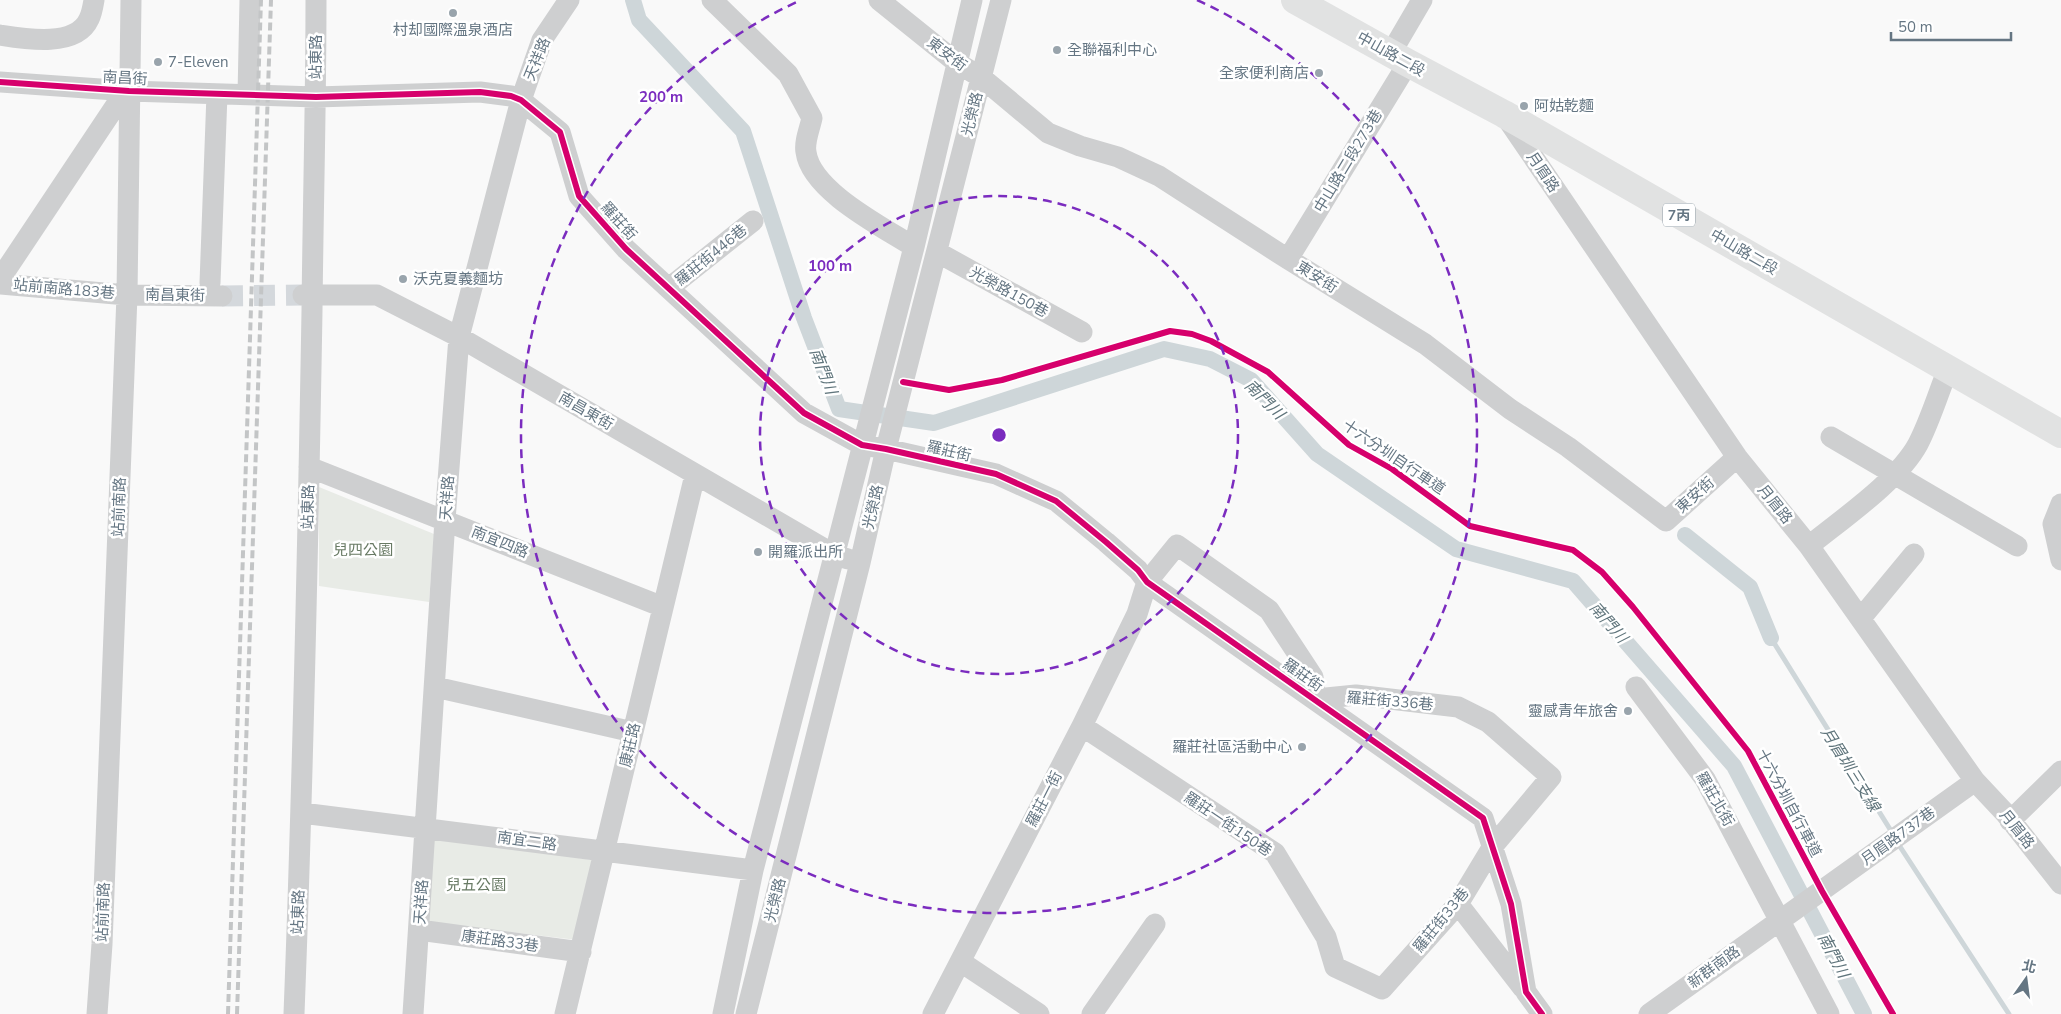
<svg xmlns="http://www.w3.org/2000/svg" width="2061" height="1014" font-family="'Nunito Sans','Noto Sans TC',sans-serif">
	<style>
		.green { fill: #e8ebe6 }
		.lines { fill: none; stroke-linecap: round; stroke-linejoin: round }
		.stream { stroke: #ced6d9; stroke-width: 5 }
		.canal { stroke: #ced6d9; stroke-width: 16 }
		.minor-tunnel { stroke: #d4d8dc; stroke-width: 21; stroke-dasharray: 21 11; stroke-linecap: butt }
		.minor { stroke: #cecfd0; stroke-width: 21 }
		.major { stroke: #e1e2e2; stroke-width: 28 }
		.rail { stroke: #c3c5c6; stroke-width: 4; stroke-dasharray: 8 4; stroke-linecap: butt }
		.cycleway-casing { stroke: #fff; stroke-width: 9 }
		.cycleway { stroke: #d6006c; stroke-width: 6 }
		.ring { fill: none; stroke: #7b2cbf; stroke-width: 2.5; stroke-dasharray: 9 6 }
		.poi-dot { fill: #99a4ac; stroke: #fff; stroke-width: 2 }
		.labels { text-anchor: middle; stroke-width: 5; stroke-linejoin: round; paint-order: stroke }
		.shield { fill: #fff; stroke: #939fa8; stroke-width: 1 }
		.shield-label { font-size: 14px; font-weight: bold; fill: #657683 }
		.poi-label { font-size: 15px; fill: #657683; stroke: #fff; text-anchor: start }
		.street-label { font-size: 15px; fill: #657683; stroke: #fff }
		.park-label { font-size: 15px; fill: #687a64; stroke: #fff }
		.water-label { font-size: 16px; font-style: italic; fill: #60757c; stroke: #fff }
		.centre { fill: #7b2cbf; stroke: #fff; stroke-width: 2.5 }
		.ring-label { font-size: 15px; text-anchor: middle; font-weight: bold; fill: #7b2cbf; stroke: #fff; stroke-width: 5; stroke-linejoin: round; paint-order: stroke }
	</style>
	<rect width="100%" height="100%" fill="#f9f9f9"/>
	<!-- green -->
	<path class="green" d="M 319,487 L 434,534 L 429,602 L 319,586 Z
		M 433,836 L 592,860 L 577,940 L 427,922 Z"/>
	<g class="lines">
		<!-- stream -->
		<path class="stream" d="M 1771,638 L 1893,834
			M 1897,842 L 2009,1014"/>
		<!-- canal -->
		<path class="canal" d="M 633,0 L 639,20 L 743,131 L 804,318 L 839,409 L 934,423 L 1164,349 L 1210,359 L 1251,380 L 1317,454 L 1456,549 L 1573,581 L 1734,766 L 1864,1014
			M 1685,535 L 1750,587 L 1771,638"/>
		<!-- minor-tunnel -->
		<path class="minor-tunnel" d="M 222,296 L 303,295"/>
		<!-- minor -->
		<path class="minor" d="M 712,0 L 788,74 L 812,118 C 810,128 804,142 806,152 C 811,191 883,227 914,247
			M 879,0 L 956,62 L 982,78 L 1048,133 L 1080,146 L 1118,157 L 1159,176 L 1288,259 L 1425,344 L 1510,409 L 1568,447 L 1666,521 L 1737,457
			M 0,35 C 25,39 76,48 89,19 C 92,13 93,6 94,0
			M 1391,53 L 1422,0
			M 0,82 L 129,91 L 316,97 L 480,92 L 511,96 L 521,100 L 560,132 L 579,196 L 626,249 L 804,413 L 862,445 L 886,449 L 996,474 L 1056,501 L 1106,542 L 1138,570 L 1147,582 L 1483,818 L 1511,904 L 1526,992 L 1542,1014
			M 248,95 L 250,0
			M 1506,117 L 1737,457 L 1809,546 L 1975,781 L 2005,813 L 2061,884
			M 937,252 L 1082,332
			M 1288,259 L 1408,63
			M 0,279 L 120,99 L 129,91
			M 210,283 L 217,94
			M 0,284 L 127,295 L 222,296
			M 669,288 L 753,221
			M 303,295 L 377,295 L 459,337 L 835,555 L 848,559
			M 1831,437 L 2017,546
			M 309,467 L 663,607
			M 2061,504 L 2053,524 L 2061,560
			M 1809,546 C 1842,519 1898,481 1918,444 C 1930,421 1938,394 1948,369
			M 1861,618 L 1914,554
			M 435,687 L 633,732
			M 1636,687 L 1705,779 L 1829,1014
			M 302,813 L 753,870
			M 2010,821 L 2061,771
			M 1458,904 L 1523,988
			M 419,930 L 581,952
			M 961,962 L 1039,1014
			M 97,1014 L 102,944 L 127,295 L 131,0
			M 294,1014 C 303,780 308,545 312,311 C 313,207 316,104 316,0
			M 413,1014 L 445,520 L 459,337 L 521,100 L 542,40 L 569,0
			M 565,1014 L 695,475
			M 723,1014 L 753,870 L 914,247 L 972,0
			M 746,1014 L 860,563 L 886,449 L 1001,0
			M 933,1014 L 1082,726 L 1137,614 L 1147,582 L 1177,545 L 1269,610 L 1313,677 L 1316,699 L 1356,695 L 1458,707 L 1488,722 L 1551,777 L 1493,846 L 1458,904 L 1382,989 L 1335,967 L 1326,937 L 1275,853 L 1082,726
			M 1092,1014 L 1155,924
			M 1649,1014 L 1975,781"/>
		<!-- major -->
		<path class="major" d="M 1295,0 L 1408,63 L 1504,114 L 2061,434"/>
		<!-- rail -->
		<path class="rail" d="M 228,1014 L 261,0
			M 237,1014 L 271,0"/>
		<defs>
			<path id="cycleway" d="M 0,82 L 129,91 L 316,97 L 480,92 L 511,96 L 521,100 L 560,132 L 579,196 L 626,249 L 804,413 L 862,445 L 886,449 L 996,474 L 1056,501 L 1106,542 L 1138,570 L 1147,582 L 1483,818 L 1511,904 L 1526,992 L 1542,1014
				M 903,382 L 949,390 L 1002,380 L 1170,331 L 1192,334 L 1211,341 L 1268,372 L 1349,445 L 1392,469 L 1470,526 L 1573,550 L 1602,572 L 1633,607 L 1748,751 L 1822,891 L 1893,1014"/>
		</defs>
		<!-- cycleway casing -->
		<use href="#cycleway" class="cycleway-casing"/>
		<!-- cycleway -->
		<use href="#cycleway" class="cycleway"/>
	</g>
	<!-- distance rings -->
	<g class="ring">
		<circle cx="999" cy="435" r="239"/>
		<path d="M1197 0A478 478 0 1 1 801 0"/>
	</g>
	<!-- markers -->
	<g class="poi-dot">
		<circle cx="453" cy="13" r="5"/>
		<circle cx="1057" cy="50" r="5"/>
		<circle cx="158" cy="62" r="5"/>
		<circle cx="1319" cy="73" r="5"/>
		<circle cx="1524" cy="106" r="5"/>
		<circle cx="403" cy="279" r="5"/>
		<circle cx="758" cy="552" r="5"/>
		<circle cx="1628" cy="711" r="5"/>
		<circle cx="1302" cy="747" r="5"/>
	</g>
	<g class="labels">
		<!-- shield labels -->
		<rect class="shield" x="1663" y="203.5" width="32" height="23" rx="4"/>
		<g class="shield-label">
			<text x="1679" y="220">7丙</text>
		</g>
		<!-- poi labels -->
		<g class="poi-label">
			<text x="453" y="35" text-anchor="middle">村却國際溫泉酒店</text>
			<text x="1067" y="55">全聯福利中心</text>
			<text x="168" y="67">7-Eleven</text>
			<text x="1309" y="78" text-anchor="end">全家便利商店</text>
			<text x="1534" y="111">阿姑乾麵</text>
			<text x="413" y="284">沃克夏義麵坊</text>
			<text x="768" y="557">開羅派出所</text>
			<text x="1618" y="716" text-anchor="end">靈感青年旅舍</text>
			<text x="1292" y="752" text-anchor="end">羅莊社區活動中心</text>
		</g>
		<!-- street labels -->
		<g class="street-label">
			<text transform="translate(947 54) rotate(37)" y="5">東安街</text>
			<text transform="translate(1391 54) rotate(29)" y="5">中山路二段</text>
			<text transform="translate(316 57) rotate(-90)" y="5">站東路</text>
			<text transform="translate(537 59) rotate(-68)" y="5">天祥路</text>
			<text transform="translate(125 78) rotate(3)" y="5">南昌街</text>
			<text transform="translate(972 114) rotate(-76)" y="5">光榮路</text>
			<text transform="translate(1348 161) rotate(-59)" y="5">中山路二段273巷</text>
			<text transform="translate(1543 172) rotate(56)" y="5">月眉路</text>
			<text transform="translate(619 221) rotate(48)" y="5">羅莊街</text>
			<text transform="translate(1744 252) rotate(30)" y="5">中山路二段</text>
			<text transform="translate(711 255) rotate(-39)" y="5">羅莊街446巷</text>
			<text transform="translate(1317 277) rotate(32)" y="5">東安街</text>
			<text transform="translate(64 289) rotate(5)" y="5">站前南路183巷</text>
			<text transform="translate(1009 292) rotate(29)" y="5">光榮路150巷</text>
			<text transform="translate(175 295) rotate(1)" y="5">南昌東街</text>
			<text transform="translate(586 411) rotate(30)" y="5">南昌東街</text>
			<text transform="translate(949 451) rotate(13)" y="5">羅莊街</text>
			<text transform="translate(1394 457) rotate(34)" y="5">十六分圳自行車道</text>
			<text transform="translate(1695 495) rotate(-42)" y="5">東安街</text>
			<text transform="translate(447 498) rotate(-86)" y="5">天祥路</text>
			<text transform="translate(1775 504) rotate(51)" y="5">月眉路</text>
			<text transform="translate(119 507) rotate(-88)" y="5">站前南路</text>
			<text transform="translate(308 507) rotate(-89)" y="5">站東路</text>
			<text transform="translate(873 507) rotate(-77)" y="5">光榮路</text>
			<text transform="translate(500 542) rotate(22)" y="5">南宜四路</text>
			<text transform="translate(1303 675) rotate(35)" y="5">羅莊街</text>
			<text transform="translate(1390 701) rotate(5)" y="5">羅莊街336巷</text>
			<text transform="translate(630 745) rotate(-77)" y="5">康莊路</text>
			<text transform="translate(1044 799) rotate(-63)" y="5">羅莊一街</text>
			<text transform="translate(1715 799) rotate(60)" y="5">羅莊北街</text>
			<text transform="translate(1789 803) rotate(62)" y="5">十六分圳自行車道</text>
			<text transform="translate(1228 824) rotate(34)" y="5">羅莊一街150巷</text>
			<text transform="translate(2017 829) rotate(51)" y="5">月眉路</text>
			<text transform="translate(1898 836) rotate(-36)" y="5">月眉路737巷</text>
			<text transform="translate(527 841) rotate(8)" y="5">南宜二路</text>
			<text transform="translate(775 900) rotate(-76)" y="5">光榮路</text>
			<text transform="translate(421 902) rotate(-86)" y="5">天祥路</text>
			<text transform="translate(103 912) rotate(-88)" y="5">站前南路</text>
			<text transform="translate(298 912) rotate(-88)" y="5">站東路</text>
			<text transform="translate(1441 920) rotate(-51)" y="5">羅莊街33巷</text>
			<text transform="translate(500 941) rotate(8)" y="5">康莊路33巷</text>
			<text transform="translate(1714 967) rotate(-36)" y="5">新群南路</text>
		</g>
		<!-- park labels -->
		<g class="park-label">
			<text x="363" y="555">兒四公園</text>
			<text x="476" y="890">兒五公園</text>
		</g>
		<!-- water labels -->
		<g class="water-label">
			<text transform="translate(824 371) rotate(69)" y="6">南門川</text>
			<text transform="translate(1265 399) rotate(45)" y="6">南門川</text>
			<text transform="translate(1609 622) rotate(49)" y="6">南門川</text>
			<text transform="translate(1851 769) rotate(58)" y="6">月眉圳三支線</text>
			<text transform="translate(1834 955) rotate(62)" y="6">南門川</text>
		</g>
	</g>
	<circle cx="999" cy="435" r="8" class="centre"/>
	<g class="ring-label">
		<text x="661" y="102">200 m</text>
		<text x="830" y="271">100 m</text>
	</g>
	<!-- north arrow -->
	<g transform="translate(2026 979) rotate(14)" stroke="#ffffff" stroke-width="4" paint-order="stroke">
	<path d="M0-4L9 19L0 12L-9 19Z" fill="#657683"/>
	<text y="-8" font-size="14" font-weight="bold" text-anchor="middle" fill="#657683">北</text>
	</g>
	<!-- scale -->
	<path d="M1891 32v8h120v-8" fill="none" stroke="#657683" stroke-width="2.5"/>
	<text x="1898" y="32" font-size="15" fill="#657683" stroke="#ffffff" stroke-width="4" paint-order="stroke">50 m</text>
</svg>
